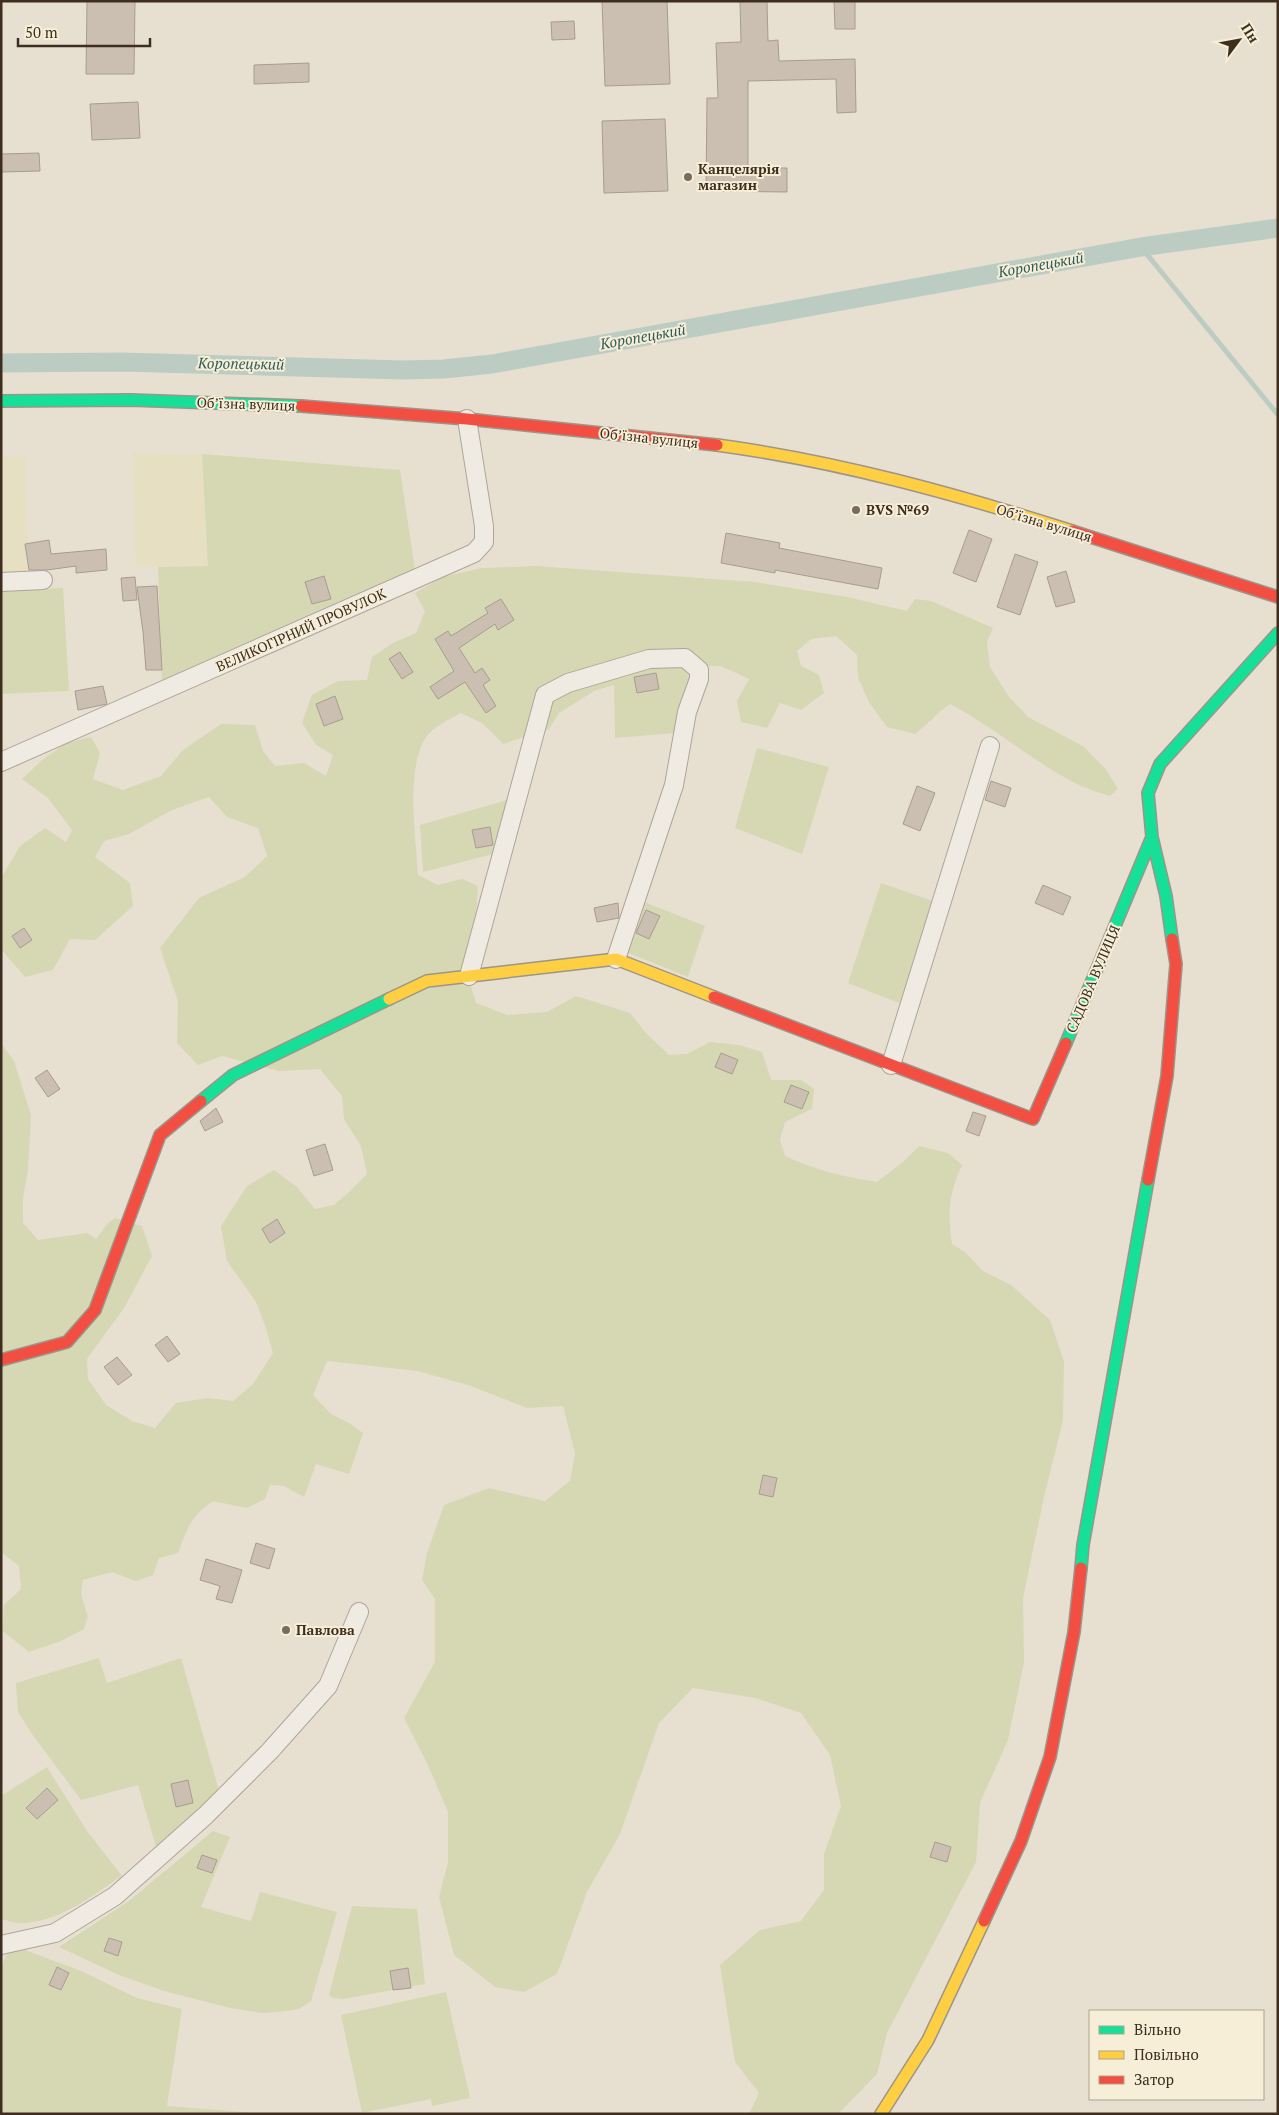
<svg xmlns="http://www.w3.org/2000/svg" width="1279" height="2115" font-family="'PT Serif',serif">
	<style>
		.farmland { fill: #e6dfc2 }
		.green { fill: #d6d7b3 }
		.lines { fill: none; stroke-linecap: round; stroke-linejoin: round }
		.stream { stroke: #bcccc2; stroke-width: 5 }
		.canal { stroke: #bcccc2; stroke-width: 19 }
		.building { fill: #cbbfb2; stroke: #a89c90 }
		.street-casing { stroke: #ada599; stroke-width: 20 }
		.fast-casing { stroke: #9c958a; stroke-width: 14 }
		.slow-casing { stroke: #9c958a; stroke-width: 14 }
		.jam-casing { stroke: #9c958a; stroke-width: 14 }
		.street { stroke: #efebe3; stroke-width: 18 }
		.fast { stroke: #16e098; stroke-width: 11 }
		.slow { stroke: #ffcf43; stroke-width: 11 }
		.jam { stroke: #f24e42; stroke-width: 11 }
		.poi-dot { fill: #786c5e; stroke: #f7eed8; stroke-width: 2 }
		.labels { text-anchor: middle; stroke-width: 4; stroke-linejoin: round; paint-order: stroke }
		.poi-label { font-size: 14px; font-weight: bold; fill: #3d2e20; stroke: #f7eed8; text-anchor: start }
		.street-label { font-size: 14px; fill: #3d2e20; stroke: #f7eed8 }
		.water-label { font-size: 15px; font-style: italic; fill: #2f5d5a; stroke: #f7eed8 }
	</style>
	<rect width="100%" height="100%" fill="#e7e0d1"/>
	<!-- farmland -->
	<path class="farmland" d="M 132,453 L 202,454 L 208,566 L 136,567 Z
		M 1,457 L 25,457 L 29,573 L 1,575 Z"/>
	<!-- green -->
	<path class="green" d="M 202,454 L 400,470 L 415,570 L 162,685 L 158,567 L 208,566 Z
		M 536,566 L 755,582 L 847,597 L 907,611 L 915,599 L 931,601 L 993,628 L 987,642 L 990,667 L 1009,697 L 1028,717 L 1083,746 L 1105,768 L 1118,789 L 1110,796 C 1101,793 1090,790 1081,786 C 1035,764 996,728 950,704 C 937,713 928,724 915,734 L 887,727 L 869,702 L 858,678 L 857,655 L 836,636 L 811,639 L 797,651 L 801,666 L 819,675 L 824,693 L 801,710 L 780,703 L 767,728 L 741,722 L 737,701 L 749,679 L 721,666 L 687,666 L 694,675 L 683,701 L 674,733 L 615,738 L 614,685 L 594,691 L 559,713 L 549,729 L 503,744 L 482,723 L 461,713 C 450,719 433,727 426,737 C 405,769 416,838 418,875 L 438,885 L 462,879 L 478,886 L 471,987 L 476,1003 L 507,1015 L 547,1012 L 576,996 L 630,1013 L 646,1033 L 669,1055 L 687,1054 L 710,1042 L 739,1045 L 762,1052 L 771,1080 L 801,1080 L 814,1089 L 812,1109 L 785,1122 L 780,1140 L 785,1156 C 816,1170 843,1177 877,1182 L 903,1162 L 919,1146 L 948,1153 L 962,1165 C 949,1195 947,1211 952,1244 L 965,1252 L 983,1271 L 1011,1285 L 1050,1320 L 1064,1362 L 1063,1420 L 1044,1497 L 1023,1598 L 1024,1662 L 1008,1740 L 980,1803 L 976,1862 L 887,2033 L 877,2074 L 838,2114 L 749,2114 L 759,2093 L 735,2062 L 720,1965 L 760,1930 L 801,1921 L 824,1890 L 824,1854 L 841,1806 L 830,1755 L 801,1713 L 755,1698 L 693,1688 L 659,1723 L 620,1834 L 587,1892 L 557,1974 L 524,1992 L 495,1987 L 454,1955 L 439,1897 L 448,1862 L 448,1812 L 427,1763 L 404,1718 L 435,1662 L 435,1599 L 422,1580 L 427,1553 L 444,1505 L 489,1488 L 545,1501 L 570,1481 L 575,1454 L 563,1406 L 527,1408 L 468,1385 L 417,1371 L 327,1361 L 313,1395 L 331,1414 L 349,1423 L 363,1433 L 349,1474 L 316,1464 L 304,1497 L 284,1486 L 270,1485 L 265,1499 L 247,1508 L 213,1501 C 190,1517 188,1527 178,1553 L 159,1558 L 153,1575 L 136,1581 L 112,1572 L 83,1580 L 81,1594 L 88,1617 L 84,1629 L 61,1641 L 29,1652 L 3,1631 L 4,1605 L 21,1589 L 19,1566 L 1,1552 L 1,1043 L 14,1061 L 31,1115 L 28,1170 L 23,1198 L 23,1223 L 38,1240 L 87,1233 L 96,1239 L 108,1223 L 115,1218 L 142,1226 L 152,1256 L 124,1308 L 87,1359 L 88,1379 L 106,1405 L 132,1421 L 155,1428 L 176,1403 L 208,1398 L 233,1401 L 253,1384 L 273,1353 L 266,1328 L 256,1302 L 227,1261 L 221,1226 L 247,1186 L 274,1170 L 297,1187 L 315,1209 L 334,1205 L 348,1193 L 367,1174 L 361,1146 L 344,1119 L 342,1096 L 320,1069 L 279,1071 L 222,1056 L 198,1065 L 177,1043 L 178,1001 L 160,948 L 199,898 L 245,877 L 267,856 L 258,828 L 227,817 L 209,797 L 172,810 L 129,834 L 104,841 L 95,857 L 130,883 L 133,906 L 95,940 L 70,939 L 53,970 L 25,977 L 1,949 L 1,878 L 20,846 L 45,828 L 66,842 L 72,830 L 48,798 L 22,779 L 42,760 L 66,743 L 91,737 L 100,753 L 93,779 L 123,790 L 161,776 L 183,750 L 221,724 L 255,725 L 263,751 L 275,766 L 304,763 L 326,776 L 333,755 L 316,745 L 302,723 L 312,695 L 338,681 L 367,680 L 372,657 L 393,643 L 416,633 L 425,611 L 415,593 L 443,577 L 482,568 Z
		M 63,588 L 69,691 L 1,694 L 1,591 Z
		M 757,748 L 829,767 L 802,854 L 735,828 Z
		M 511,799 L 497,853 L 423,872 L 420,825 Z
		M 881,883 L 936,902 L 902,1004 L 848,983 Z
		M 644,902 L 705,926 L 688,977 L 626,952 Z
		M 99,1658 L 107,1683 L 181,1658 L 220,1794 L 157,1850 L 138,1785 L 81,1800 L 32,1734 L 18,1712 L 16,1683 Z
		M 47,1767 L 87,1831 L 122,1876 C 91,1896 59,1923 20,1923 C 14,1923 7,1920 1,1919 L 1,1796 Z
		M 213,1831 L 230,1837 L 201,1907 L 251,1921 L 260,1892 L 337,1912 L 311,2001 L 299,2009 L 287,2011 L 262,2013 L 230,2008 L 164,1991 L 119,1975 L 59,1947 L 129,1901 Z
		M 352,1906 L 417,1909 L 425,1984 L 343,1999 L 333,1998 L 329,1995 Z
		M 25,1950 L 81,1971 L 137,1998 L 182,2009 L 167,2106 L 268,2114 L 1,2114 L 1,1969 L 7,1952 Z
		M 446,1992 L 470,2098 L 432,2106 L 431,2099 L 362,2113 L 341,2015 Z"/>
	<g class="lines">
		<!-- stream -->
		<path class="stream" d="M 1141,247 L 1278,415"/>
		<!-- canal -->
		<path class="canal" d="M 1,363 L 122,362 L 403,370 L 444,369 L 492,364 L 1141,247 L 1278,228"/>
	</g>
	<!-- building -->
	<path class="building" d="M 87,1 L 135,1 L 134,74 L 86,74 Z
		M 602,1 L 667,1 L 670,84 L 605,86 Z
		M 740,1 L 767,1 L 768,41 L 778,40 L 779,61 L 855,59 L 856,112 L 837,113 L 836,79 L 748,81 L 748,168 L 787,168 L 787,192 L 706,191 L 707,98 L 718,98 L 716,43 L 741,42 Z
		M 834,1 L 855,1 L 855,29 L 835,29 Z
		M 574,21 L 575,39 L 552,40 L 551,22 Z
		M 309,63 L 309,82 L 254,84 L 254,65 Z
		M 138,102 L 140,138 L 92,140 L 90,104 Z
		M 665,119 L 668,191 L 604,193 L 602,121 Z
		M 39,153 L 40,171 L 1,172 L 1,154 Z
		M 969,530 L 992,539 L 976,582 L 953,573 Z
		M 726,533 L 780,543 L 779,548 L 882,568 L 878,589 L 775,570 L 775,573 L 721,563 Z
		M 49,540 L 51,554 L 106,549 L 107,570 L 76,573 L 76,566 L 47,570 L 29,570 L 25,544 Z
		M 1015,554 L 1038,562 L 1020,615 L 997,607 Z
		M 1066,571 L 1075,602 L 1056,607 L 1047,577 Z
		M 324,576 L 331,599 L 312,604 L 305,582 Z
		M 135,577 L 137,600 L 123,601 L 121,578 Z
		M 157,586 L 162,670 L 146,670 L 143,632 L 137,587 Z
		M 501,599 L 514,620 L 498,630 L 495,624 L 459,648 L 475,673 L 482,668 L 490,680 L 483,685 L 496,706 L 486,713 L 465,682 L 438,699 L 430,687 L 454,671 L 435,639 L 448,631 L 451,636 L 488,613 L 485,608 Z
		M 400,652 L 413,672 L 402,679 L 389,659 Z
		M 656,673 L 659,689 L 637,693 L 634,677 Z
		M 103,686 L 107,704 L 78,710 L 75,691 Z
		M 335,696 L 343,719 L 324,726 L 316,704 Z
		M 991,781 L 1011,788 L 1005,807 L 985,800 Z
		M 917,786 L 935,793 L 920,831 L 903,824 Z
		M 490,827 L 493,845 L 476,848 L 472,830 Z
		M 1043,885 L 1071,897 L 1063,915 L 1035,903 Z
		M 618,903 L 619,918 L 597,922 L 594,908 Z
		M 646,910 L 660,916 L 649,939 L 636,933 Z
		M 24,928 L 32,940 L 20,948 L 12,936 Z
		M 721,1053 L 738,1060 L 732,1074 L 715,1067 Z
		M 47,1070 L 60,1089 L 48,1097 L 35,1078 Z
		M 791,1085 L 809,1092 L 802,1109 L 784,1102 Z
		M 216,1108 L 223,1122 L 205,1131 L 200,1121 Z
		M 973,1112 L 986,1116 L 979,1136 L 966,1131 Z
		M 325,1144 L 333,1170 L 314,1176 L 306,1150 Z
		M 277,1219 L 285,1233 L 270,1243 L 262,1229 Z
		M 167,1336 L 180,1354 L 168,1362 L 155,1345 Z
		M 117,1357 L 132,1375 L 118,1385 L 104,1367 Z
		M 763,1475 L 777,1478 L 773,1497 L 759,1494 Z
		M 256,1543 L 275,1549 L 269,1569 L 250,1563 Z
		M 206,1559 L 242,1570 L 232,1603 L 216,1599 L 220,1586 L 200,1580 Z
		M 188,1780 L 193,1803 L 176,1807 L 171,1784 Z
		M 47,1788 L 58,1800 L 37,1819 L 26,1808 Z
		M 935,1842 L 951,1847 L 947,1862 L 930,1857 Z
		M 202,1855 L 217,1860 L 212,1873 L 197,1868 Z
		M 109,1938 L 122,1942 L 118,1956 L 104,1951 Z
		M 57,1967 L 69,1973 L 61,1990 L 49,1985 Z
		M 408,1968 L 411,1988 L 393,1990 L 390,1971 Z"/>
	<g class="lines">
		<defs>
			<path id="street" d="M 1,582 L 43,580
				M 1,762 L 474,553 L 484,542 L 484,526 L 467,419
				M 469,976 L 545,695 L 568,683 L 649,659 L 685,658 L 699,670 L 699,679 L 687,712 L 674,785 L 616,959
				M 891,1065 L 990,746
				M 1,1945 L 55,1933 L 115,1896 L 206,1815 L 269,1752 L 328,1686 L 359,1612"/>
			<path id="fast" d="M 1,401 L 131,400 L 301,406
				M 1172,939 L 1166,896 L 1152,837 L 1148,793 L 1160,764 L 1278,633
				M 1066,1043 L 1152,837
				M 201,1101 L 233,1075 L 389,999
				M 1081,1568 L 1083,1545 L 1148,1180"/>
			<path id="slow" d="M 717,445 C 837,461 956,494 1072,531
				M 389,999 L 427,981 L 616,959 L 714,997
				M 881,2114 L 928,2040 L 984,1921"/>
			<path id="jam" d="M 301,406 L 467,419 L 717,445
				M 1072,531 L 1278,597
				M 714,997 L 1033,1119 L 1066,1043
				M 1148,1180 L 1167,1076 L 1176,964 L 1172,939
				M 1,1360 L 67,1342 L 95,1310 L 160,1135 L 201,1101
				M 984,1921 L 1021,1841 L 1050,1757 L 1074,1632 L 1081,1568"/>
		</defs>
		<!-- street casing -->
		<use href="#street" class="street-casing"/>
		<!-- fast casing -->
		<use href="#fast" class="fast-casing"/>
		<!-- slow casing -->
		<use href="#slow" class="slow-casing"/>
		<!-- jam casing -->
		<use href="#jam" class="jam-casing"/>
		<!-- street -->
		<use href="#street" class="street"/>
		<!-- fast -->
		<use href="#fast" class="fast"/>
		<!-- slow -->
		<use href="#slow" class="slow"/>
		<!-- jam -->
		<use href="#jam" class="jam"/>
	</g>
	<!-- markers -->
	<g class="poi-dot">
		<circle cx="688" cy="177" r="5"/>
		<circle cx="856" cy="510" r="5"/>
		<circle cx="286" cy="1630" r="5"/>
	</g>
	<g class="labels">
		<!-- poi labels -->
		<g class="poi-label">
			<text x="698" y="174">Канцелярія<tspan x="698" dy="16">магазин</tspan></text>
			<text x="866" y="515">BVS №69</text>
			<text x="296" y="1635">Павлова</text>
		</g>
		<!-- street labels -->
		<g class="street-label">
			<text transform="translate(246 404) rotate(2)" y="5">Обʼїзна вулиця</text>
			<text transform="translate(649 438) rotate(6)" y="5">Обʼїзна вулиця</text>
			<text transform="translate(1044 523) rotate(17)" y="5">Обʼїзна вулиця</text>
			<text transform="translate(301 630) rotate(-24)" y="5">ВЕЛИКОГІРНИЙ ПРОВУЛОК</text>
			<text transform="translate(1093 979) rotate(-67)" y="5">САДОВА ВУЛИЦЯ</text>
		</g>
		<!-- water labels -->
		<g class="water-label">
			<text transform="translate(1041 265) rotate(-10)" y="5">Коропецький</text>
			<text transform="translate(643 337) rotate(-10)" y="5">Коропецький</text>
			<text transform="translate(241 364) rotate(1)" y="5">Коропецький</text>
		</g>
	</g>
	<!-- border -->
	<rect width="1279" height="2115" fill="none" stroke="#3d2e20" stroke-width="5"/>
	<!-- legend -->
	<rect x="1089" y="2010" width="175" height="90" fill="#f7eed8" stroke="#ada18e"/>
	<rect x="1099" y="2026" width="25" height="8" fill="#16e098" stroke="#ada18e"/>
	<text x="1134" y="2035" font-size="15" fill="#3d2e20">Вільно</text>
	<rect x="1099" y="2051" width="25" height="8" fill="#ffcf43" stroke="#ada18e"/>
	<text x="1134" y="2060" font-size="15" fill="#3d2e20">Повільно</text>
	<rect x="1099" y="2076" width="25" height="8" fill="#f24e42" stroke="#ada18e"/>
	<text x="1134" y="2085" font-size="15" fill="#3d2e20">Затор</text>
	<!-- north arrow -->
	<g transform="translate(1239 40) rotate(58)" stroke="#f7eed8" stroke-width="4" paint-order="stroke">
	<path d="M0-4L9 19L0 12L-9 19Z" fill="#3d2e20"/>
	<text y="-8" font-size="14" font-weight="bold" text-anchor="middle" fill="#3d2e20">Пн</text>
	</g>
	<!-- scale -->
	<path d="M18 38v8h132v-8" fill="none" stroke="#3d2e20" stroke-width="2.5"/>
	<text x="25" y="38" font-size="15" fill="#3d2e20" stroke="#f7eed8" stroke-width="4" paint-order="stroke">50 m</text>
</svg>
